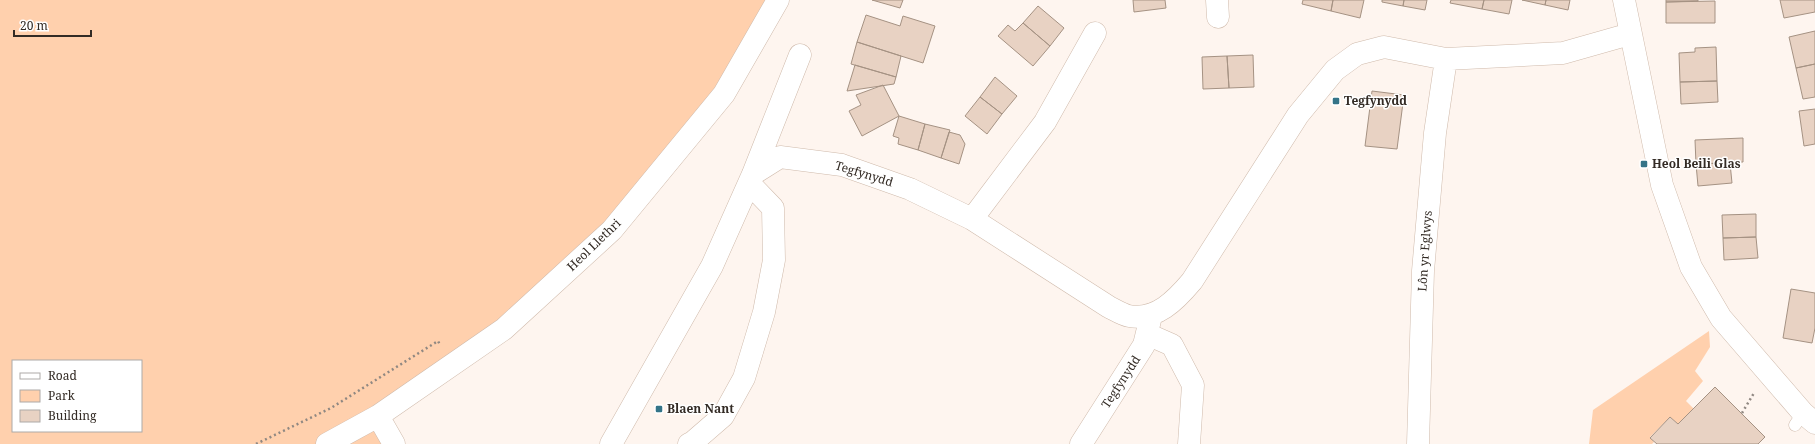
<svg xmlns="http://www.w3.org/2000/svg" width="1815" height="444" font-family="'Noto Serif',serif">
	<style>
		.green { fill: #ffd0ad; fill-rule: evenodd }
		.building { fill: #e8d2c3; stroke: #a59283 }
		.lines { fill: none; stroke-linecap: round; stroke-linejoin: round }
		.lane-casing { stroke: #cfbaab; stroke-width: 13 }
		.street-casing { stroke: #cfbaab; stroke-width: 23 }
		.secondary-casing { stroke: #cfbaab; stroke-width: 23 }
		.path { stroke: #908882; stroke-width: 2.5; stroke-dasharray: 2 3; stroke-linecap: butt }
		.lane { stroke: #fff; stroke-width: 12 }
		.street { stroke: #fff; stroke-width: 22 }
		.secondary { stroke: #fff; stroke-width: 22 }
		.poi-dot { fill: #347488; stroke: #fff; stroke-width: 1.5 }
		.labels { text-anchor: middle; stroke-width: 3; stroke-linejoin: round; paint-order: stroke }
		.poi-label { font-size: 12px; font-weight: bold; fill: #332b25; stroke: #fff; text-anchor: start }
		.street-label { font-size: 12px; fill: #332b25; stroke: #fff }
	</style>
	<rect width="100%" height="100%" fill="#fef5ef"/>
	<!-- green -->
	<path class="green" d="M 0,0 L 778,0 L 612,230 L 379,416 L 394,444 L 0,444 ZM 13,361 L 141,361 L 141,431 L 13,431 Z
		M 1709,331 L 1710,347 L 1695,371 L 1703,381 L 1686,401 L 1694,409 L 1678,424 L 1670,417 L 1650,437 L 1654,442 L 1652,444 L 1589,444 L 1593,410 Z"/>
	<!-- building -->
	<path class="building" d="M 872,0 L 903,0 L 900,8 Z
		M 1133,0 L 1165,0 L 1166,8 L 1134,12 Z
		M 1303,0 L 1333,0 L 1331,11 L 1302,4 Z
		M 1333,0 L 1364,0 L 1360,18 L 1331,11 Z
		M 1382,0 L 1404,0 L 1403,6 L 1382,2 Z
		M 1404,0 L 1427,0 L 1425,10 L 1403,6 Z
		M 1451,0 L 1484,0 L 1482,9 L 1450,3 Z
		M 1484,0 L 1512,0 L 1509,14 L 1482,9 Z
		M 1522,0 L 1546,0 L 1545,5 Z
		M 1546,0 L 1570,0 L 1568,10 L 1545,5 Z
		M 1666,0 L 1698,0 L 1698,1 L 1666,2 Z
		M 1780,0 L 1815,0 L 1815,12 L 1784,18 Z
		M 1715,1 L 1715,23 L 1666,23 L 1666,2 Z
		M 1038,6 L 1064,28 L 1050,46 L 1023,23 Z
		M 866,15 L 900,26 L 903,16 L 935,26 L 923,63 L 857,42 Z
		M 1023,23 L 1050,46 L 1033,66 L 998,36 L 1008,25 L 1015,31 Z
		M 1815,31 L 1815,64 L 1796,68 L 1789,37 Z
		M 857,42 L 901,56 L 896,77 L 851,64 Z
		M 1716,47 L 1717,81 L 1680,82 L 1679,53 L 1695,52 L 1695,48 Z
		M 1253,55 L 1254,87 L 1229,88 L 1227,56 Z
		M 1227,56 L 1229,88 L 1203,89 L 1202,57 Z
		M 1815,64 L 1815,97 L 1803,99 L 1796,68 Z
		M 855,65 L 896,77 L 894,84 L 847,91 Z
		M 995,77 L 1017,96 L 1002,114 L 980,97 Z
		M 1717,81 L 1718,102 L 1681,104 L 1680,82 Z
		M 883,85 L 899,116 L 862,136 L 849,111 L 861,105 L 856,95 Z
		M 1372,91 L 1404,95 L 1397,149 L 1365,146 Z
		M 980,97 L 1002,114 L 987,134 L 965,116 Z
		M 1815,109 L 1815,144 L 1804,146 L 1799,111 Z
		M 899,116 L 925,124 L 918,150 L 898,144 L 899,138 L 893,136 Z
		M 925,124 L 950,130 L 941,158 L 918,150 Z
		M 949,132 L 960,135 L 965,144 L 959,164 L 941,158 Z
		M 1743,138 L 1743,162 L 1696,164 L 1695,140 Z
		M 1730,163 L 1732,183 L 1698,186 L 1696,164 Z
		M 1756,214 L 1756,237 L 1723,238 L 1722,215 Z
		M 1756,237 L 1758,258 L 1724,260 L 1723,238 Z
		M 1791,289 L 1815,293 L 1815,328 L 1812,343 L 1783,338 Z
		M 1715,387 L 1765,437 L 1758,444 L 1657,444 L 1650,438 L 1670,417 L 1678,424 Z"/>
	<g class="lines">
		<defs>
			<path id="lane" d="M 1795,425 L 1803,413"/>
			<path id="street" d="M 1217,0 L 1218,17
				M 1624,0 L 1662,185 L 1691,267 L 1721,318 L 1803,413 L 1815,423
				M 753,174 L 780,157 L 842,165 L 910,189 L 972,219 L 1109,307 C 1115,310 1123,315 1129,316 C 1156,321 1176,300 1192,281 L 1298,115 L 1335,70 L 1357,54 L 1384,47 L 1446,59 L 1563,53 L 1630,34
				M 972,219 L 1045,122 L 1095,33
				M 1147,334 L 1172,345 L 1193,385 L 1189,444
				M 611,444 L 712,266 L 753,174 L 800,55
				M 689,444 L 693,442 L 723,416 L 744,378 L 764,312 L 774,260 L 773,208 L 749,183
				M 1081,444 L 1144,345 L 1151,316
				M 1418,444 L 1423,271 L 1435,133 L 1446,59"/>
			<path id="secondary" d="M 378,416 L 394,444
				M 327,444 L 378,416 L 504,329 L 612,230 L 724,94 L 778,0"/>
		</defs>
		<!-- lane casing -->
		<use href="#lane" class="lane-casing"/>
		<!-- street casing -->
		<use href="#street" class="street-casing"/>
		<!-- secondary casing -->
		<use href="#secondary" class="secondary-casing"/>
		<!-- path -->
		<path class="path" d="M 1742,413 L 1754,393
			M 256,444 L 331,408 L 438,341 L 440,345"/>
		<!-- lane -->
		<use href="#lane" class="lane"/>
		<!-- street -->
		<use href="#street" class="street"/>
		<!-- secondary -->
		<use href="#secondary" class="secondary"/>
	</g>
	<!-- markers -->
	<g class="poi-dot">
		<rect x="1332" y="97" width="8" height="8" rx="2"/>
		<rect x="1640" y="160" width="8" height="8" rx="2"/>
		<rect x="655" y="405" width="8" height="8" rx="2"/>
	</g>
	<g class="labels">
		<!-- poi labels -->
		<g class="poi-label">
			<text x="1344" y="105">Tegfynydd</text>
			<text x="1652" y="168">Heol Beili Glas</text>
			<text x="667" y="413">Blaen Nant</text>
		</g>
		<!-- street labels -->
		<g class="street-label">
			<text transform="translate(864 174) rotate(17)" y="4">Tegfynydd</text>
			<text transform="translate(594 245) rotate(-44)" y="4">Heol Llethri</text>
			<text transform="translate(1425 251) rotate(-86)" y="4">Lôn yr Eglwys</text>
			<text transform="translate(1121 382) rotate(-57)" y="4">Tegfynydd</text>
		</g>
	</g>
	<!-- legend -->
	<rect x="12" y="360" width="130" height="72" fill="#ffffff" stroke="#adaaa8"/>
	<rect x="20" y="373" width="20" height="6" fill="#ffffff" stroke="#adaaa8"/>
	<text x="48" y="380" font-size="12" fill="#332b25">Road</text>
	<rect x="20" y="390" width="20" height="12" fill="#ffd0ad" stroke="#adaaa8"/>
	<text x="48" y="400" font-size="12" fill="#332b25">Park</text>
	<rect x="20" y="410" width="20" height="12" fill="#e8d2c3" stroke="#adaaa8"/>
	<text x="48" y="420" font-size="12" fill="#332b25">Building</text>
	<!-- scale -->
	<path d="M14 30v6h77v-6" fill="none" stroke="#332b25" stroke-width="2"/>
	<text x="20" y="30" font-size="12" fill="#332b25" stroke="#ffffff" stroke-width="3" paint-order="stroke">20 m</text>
</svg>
